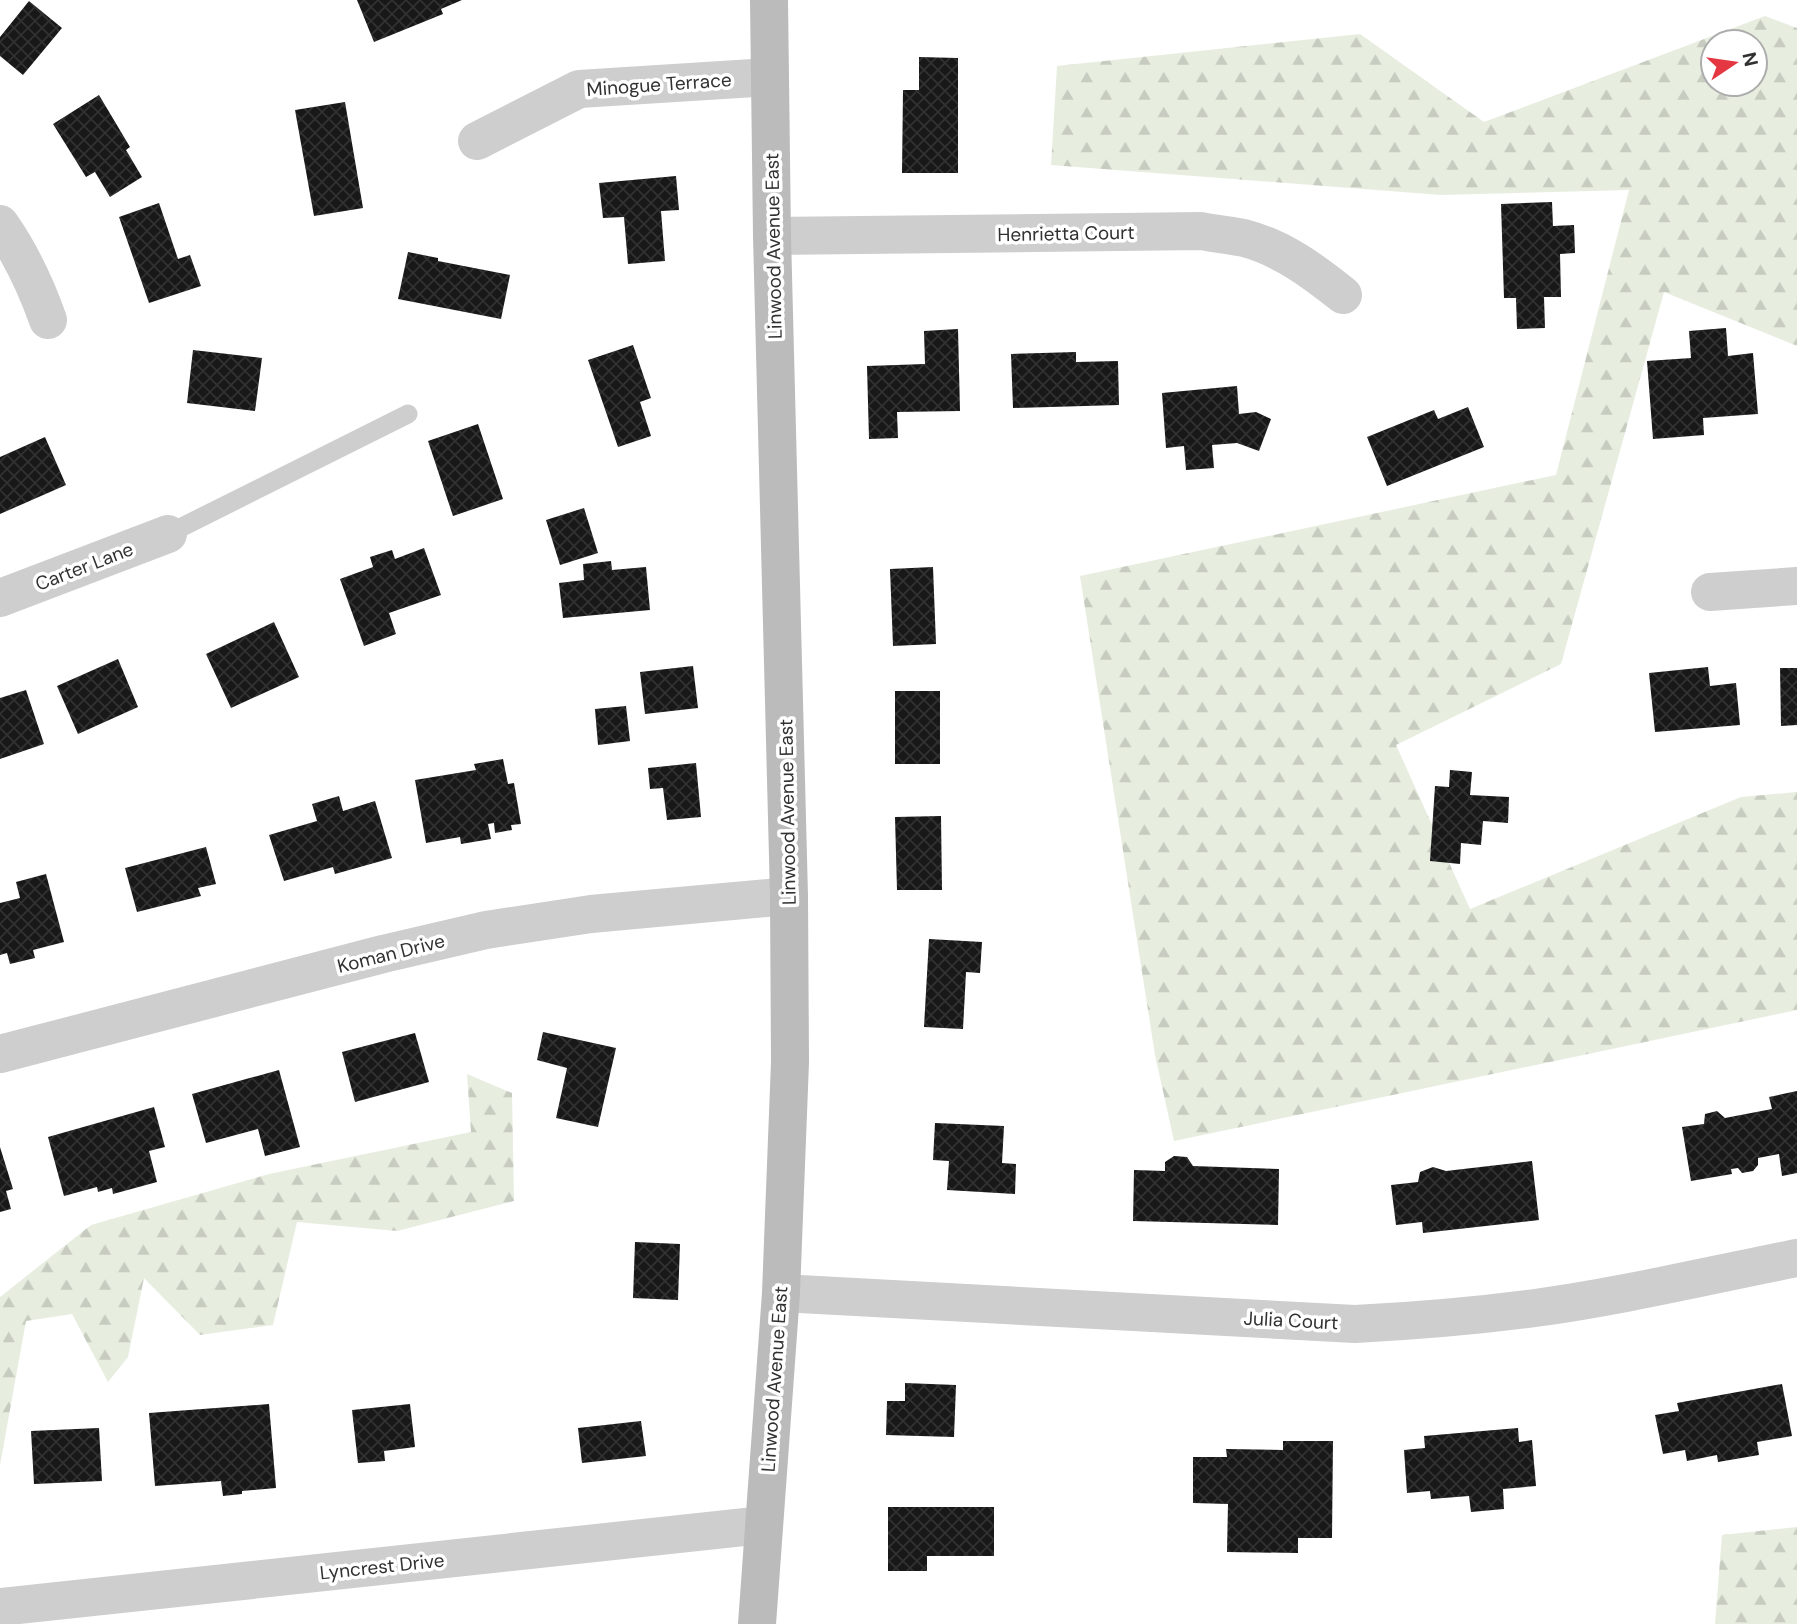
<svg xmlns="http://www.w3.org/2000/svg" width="1797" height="1624" font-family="'DM Sans',sans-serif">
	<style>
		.forest { fill: url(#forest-firs); fill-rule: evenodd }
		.building { fill: url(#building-cross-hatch) }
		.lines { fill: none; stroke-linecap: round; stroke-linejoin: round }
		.service { stroke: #cecece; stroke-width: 19 }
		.minor { stroke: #cecece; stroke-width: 38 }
		.secondary { stroke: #bbb; stroke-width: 38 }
		.labels { text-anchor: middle; stroke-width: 7; stroke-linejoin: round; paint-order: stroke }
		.street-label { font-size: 19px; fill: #313131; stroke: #fff }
	</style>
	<defs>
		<pattern id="forest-firs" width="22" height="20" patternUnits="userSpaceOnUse" patternTransform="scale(1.75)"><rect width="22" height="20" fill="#e7eddf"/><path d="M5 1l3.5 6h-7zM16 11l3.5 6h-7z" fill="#c7ccc0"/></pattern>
		<pattern id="building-cross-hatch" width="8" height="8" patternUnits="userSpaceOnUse" patternTransform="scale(1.75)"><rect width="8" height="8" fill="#181818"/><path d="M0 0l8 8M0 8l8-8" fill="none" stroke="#313131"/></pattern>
	</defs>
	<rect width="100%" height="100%" fill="#fff"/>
	<!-- forest -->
	<path class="forest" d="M 1765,16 L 1797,28 L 1797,346 L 1664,292 L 1561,664 L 1396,745 L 1470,909 L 1741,797 L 1797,792 L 1797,1010 L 1174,1141 L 1155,1055 L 1080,576 L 1556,475 L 1629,190 L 1441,195 L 1051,165 L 1057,66 L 1360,34 L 1484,122 ZM 1713,42 L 1755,42 L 1755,84 L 1713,84 Z
		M 467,1074 L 512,1093 L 514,1201 L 397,1231 L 297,1222 L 273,1325 L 200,1335 L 144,1278 L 128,1357 L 108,1382 L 72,1314 L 26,1321 L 0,1465 L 0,1297 L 91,1225 L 269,1174 L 471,1132 Z
		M 1797,1527 L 1797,1624 L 1715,1624 L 1722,1535 Z"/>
	<!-- building -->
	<path class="building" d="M 357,0 L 462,0 L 441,9 L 443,14 L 374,42 Z
		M 29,1 L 62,28 L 23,75 L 0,56 L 0,37 Z
		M 919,57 L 958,58 L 958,173 L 902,173 L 903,90 L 919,90 Z
		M 99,95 L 130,147 L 126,150 L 142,177 L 110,197 L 95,172 L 86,177 L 53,124 Z
		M 345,102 L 363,208 L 314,216 L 295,110 Z
		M 676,176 L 679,210 L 661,211 L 665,261 L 628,264 L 624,217 L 603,218 L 599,183 Z
		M 1552,202 L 1553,226 L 1574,225 L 1575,253 L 1560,254 L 1561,297 L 1544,297 L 1545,328 L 1517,329 L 1516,298 L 1504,298 L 1501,204 Z
		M 159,203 L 178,259 L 190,255 L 201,286 L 149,303 L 119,217 Z
		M 408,252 L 438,258 L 438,261 L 510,275 L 501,319 L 398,299 Z
		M 1726,328 L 1728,356 L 1753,353 L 1758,414 L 1703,418 L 1704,435 L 1653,439 L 1647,361 L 1691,358 L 1689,331 Z
		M 958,329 L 960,411 L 897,412 L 898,438 L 869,439 L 867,366 L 925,364 L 924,331 Z
		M 633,345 L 651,398 L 640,402 L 651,436 L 618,447 L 588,360 Z
		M 193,350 L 262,358 L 255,411 L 187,403 Z
		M 1076,352 L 1076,362 L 1118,361 L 1119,405 L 1013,408 L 1011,354 Z
		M 1237,386 L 1239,414 L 1256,412 L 1271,419 L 1259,451 L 1237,443 L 1212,445 L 1214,468 L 1186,470 L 1184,446 L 1166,448 L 1162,393 Z
		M 1468,407 L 1484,447 L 1387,486 L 1367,437 L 1434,410 L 1438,419 Z
		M 478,424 L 503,499 L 453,516 L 428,441 Z
		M 45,437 L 66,485 L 0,514 L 0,457 Z
		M 584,508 L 598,553 L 560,565 L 546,520 Z
		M 424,548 L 441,595 L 389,613 L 396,634 L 364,646 L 340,579 L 373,567 L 370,557 L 392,550 L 395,559 Z
		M 611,561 L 612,570 L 646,567 L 650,610 L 563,618 L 559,583 L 584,580 L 583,564 Z
		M 933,567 L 936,644 L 893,646 L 890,569 Z
		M 274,622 L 299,677 L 231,708 L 206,654 Z
		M 118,659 L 138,707 L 78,734 L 57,686 Z
		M 693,666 L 698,708 L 645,714 L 640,672 Z
		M 1708,667 L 1710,686 L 1736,683 L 1740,725 L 1655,732 L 1649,673 Z
		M 1780,668 L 1797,668 L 1797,725 L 1781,726 Z
		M 26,690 L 44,744 L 0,759 L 0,698 Z
		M 895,691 L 940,691 L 940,764 L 895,764 Z
		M 626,706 L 630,741 L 598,745 L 595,709 Z
		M 503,759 L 508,784 L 514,783 L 521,824 L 511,825 L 512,830 L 495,833 L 494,823 L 488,824 L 491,839 L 461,844 L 460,837 L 426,843 L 415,780 L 476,770 L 474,764 Z
		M 696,763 L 701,817 L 667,820 L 663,788 L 650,789 L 648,768 Z
		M 1450,770 L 1472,772 L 1470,795 L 1509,797 L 1508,823 L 1483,821 L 1481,845 L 1461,843 L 1460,864 L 1430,861 L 1435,786 L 1449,787 Z
		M 339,796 L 343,811 L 375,801 L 392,858 L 335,874 L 333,867 L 284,881 L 269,835 L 317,821 L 312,804 Z
		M 941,816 L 942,890 L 897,890 L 895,817 Z
		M 206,847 L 216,884 L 198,888 L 201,896 L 137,912 L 125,868 Z
		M 46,874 L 64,942 L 33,950 L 35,958 L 10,964 L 7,953 L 0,955 L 0,903 L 20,898 L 16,882 Z
		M 929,939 L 982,942 L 980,973 L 966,972 L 963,1029 L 924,1027 Z
		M 543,1032 L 616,1048 L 598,1127 L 556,1118 L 567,1068 L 537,1060 Z
		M 415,1033 L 429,1082 L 355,1102 L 342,1052 Z
		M 279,1070 L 300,1147 L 265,1156 L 258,1129 L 206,1143 L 192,1094 Z
		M 1797,1091 L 1797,1173 L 1782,1176 L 1779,1154 L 1758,1158 L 1758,1165 L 1753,1171 L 1742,1173 L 1738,1168 L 1731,1169 L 1732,1174 L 1691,1181 L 1682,1127 L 1704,1124 L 1705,1114 L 1717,1111 L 1725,1118 L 1772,1109 L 1769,1097 Z
		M 154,1107 L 165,1147 L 149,1151 L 157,1182 L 113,1194 L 112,1188 L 98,1192 L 97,1187 L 64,1196 L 48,1137 Z
		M 935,1123 L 1004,1126 L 1002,1163 L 1016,1164 L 1015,1194 L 947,1190 L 949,1161 L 933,1160 Z
		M 0,1147 L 13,1189 L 6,1191 L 11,1209 L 0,1212 Z
		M 1174,1156 L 1187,1157 L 1193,1166 L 1279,1169 L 1278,1225 L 1133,1221 L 1134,1170 L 1165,1171 L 1165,1162 Z
		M 1532,1161 L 1539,1220 L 1423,1233 L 1422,1222 L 1396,1225 L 1391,1185 L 1418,1182 L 1420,1172 L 1433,1167 L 1446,1171 Z
		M 635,1242 L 680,1244 L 678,1300 L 633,1298 Z
		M 905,1383 L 956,1385 L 954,1437 L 886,1435 L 887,1401 L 905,1401 Z
		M 1782,1384 L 1792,1436 L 1757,1442 L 1759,1455 L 1718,1462 L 1717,1455 L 1687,1461 L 1685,1450 L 1663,1454 L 1655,1415 L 1679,1411 L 1677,1403 Z
		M 269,1404 L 276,1488 L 242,1491 L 242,1494 L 223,1496 L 221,1481 L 155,1486 L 149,1413 Z
		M 410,1404 L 415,1447 L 384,1451 L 385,1461 L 358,1463 L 352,1410 Z
		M 641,1421 L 646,1456 L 582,1463 L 578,1428 Z
		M 99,1428 L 102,1481 L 34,1484 L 31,1431 Z
		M 1518,1428 L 1519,1442 L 1532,1440 L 1536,1486 L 1503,1489 L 1504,1509 L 1471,1512 L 1469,1496 L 1431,1499 L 1430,1491 L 1407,1493 L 1404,1450 L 1425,1448 L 1424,1436 Z
		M 1283,1441 L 1333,1441 L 1332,1538 L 1298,1538 L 1298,1553 L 1227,1552 L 1228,1504 L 1193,1503 L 1193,1457 L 1227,1457 L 1226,1449 L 1283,1450 Z
		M 888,1507 L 994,1507 L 994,1556 L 927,1556 L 927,1571 L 888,1571 Z"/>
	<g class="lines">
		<!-- service -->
		<path class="service" d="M 168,534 L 408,414"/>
		<!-- minor -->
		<path class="minor" d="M 477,141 L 579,89 L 770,77
			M 0,224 C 21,254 36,286 48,320
			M 772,236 L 1201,231 C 1215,234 1230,235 1244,238 C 1282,248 1313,271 1343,295
			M 1710,592 L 1797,586
			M 0,598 L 168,534
			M 0,1054 L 383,954 L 486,930 L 591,914 L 789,896
			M 781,1293 L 1355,1324 C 1415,1321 1475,1316 1535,1308 C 1623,1296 1710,1275 1797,1258
			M 0,1607 L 764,1525"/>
		<!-- secondary -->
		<path class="secondary" d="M 757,1624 L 781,1293 L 790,1062 L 789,896 L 772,236 L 769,0"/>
	</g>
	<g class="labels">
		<!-- street labels -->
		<g class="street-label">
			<text transform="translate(659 84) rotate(-4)" y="7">Minogue Terrace</text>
			<text transform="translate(1066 233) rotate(-1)" y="7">Henrietta Court</text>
			<text transform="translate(773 246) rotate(-91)" y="7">Linwood Avenue East</text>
			<text transform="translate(84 566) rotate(-21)" y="7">Carter Lane</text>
			<text transform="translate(787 812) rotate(-91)" y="7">Linwood Avenue East</text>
			<text transform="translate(391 953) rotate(-14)" y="7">Koman Drive</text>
			<text transform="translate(1291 1320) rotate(3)" y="7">Julia Court</text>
			<text transform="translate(774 1379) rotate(-86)" y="7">Linwood Avenue East</text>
			<text transform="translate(382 1566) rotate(-6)" y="7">Lyncrest Drive</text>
		</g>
	</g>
	<!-- north arrow -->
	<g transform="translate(1734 63) rotate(77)"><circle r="33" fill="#ffffff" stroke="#adadad" stroke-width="2"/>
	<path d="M0-5L12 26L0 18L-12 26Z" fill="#e43741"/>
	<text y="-10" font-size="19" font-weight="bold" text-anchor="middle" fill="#313131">N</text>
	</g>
</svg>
